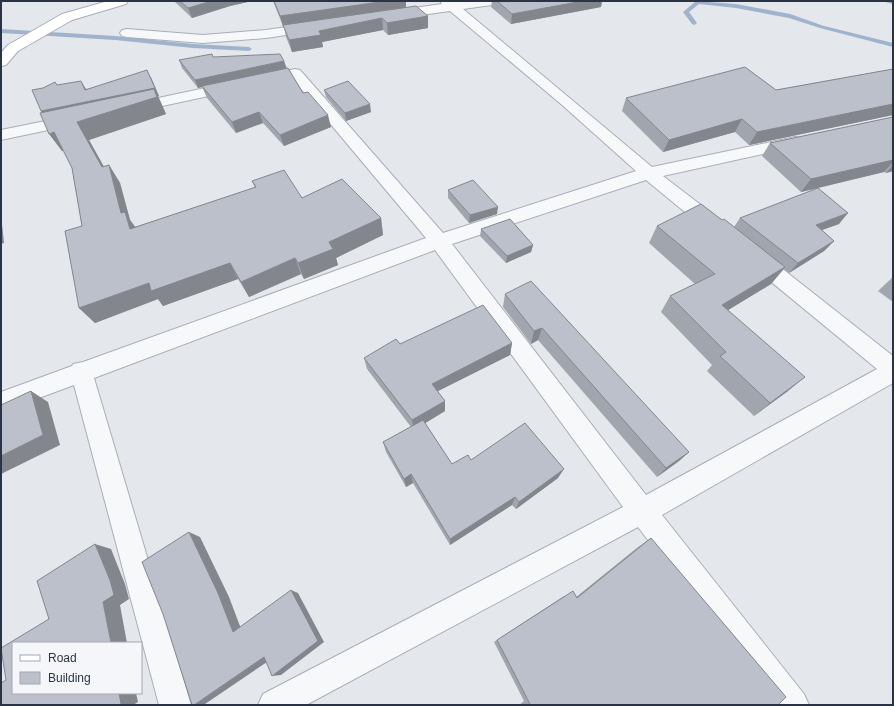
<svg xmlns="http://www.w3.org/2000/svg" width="894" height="706" font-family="Helvetica,sans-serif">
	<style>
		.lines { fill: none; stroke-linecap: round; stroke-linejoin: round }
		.stream { fill: #9fb4cc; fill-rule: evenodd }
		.street-casing { stroke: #a9aeb7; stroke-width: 2 }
		.secondary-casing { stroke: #a9aeb7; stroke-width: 2 }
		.street { fill: #f7f8fa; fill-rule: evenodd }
		.secondary { fill: #fff; fill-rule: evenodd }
		.wall { fill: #a1a5ae }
		.shaded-wall { fill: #83868d }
		.building { fill: #bbc0ca; stroke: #83868d }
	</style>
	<rect width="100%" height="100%" fill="#e4e7ec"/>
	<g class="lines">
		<!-- stream -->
		<path class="stream" d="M 696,1 L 736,4 L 790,14 L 824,26 L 893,43 L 893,47 L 820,28 L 789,18 L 736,8 L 699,4 L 689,12 L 697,23 L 694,25 L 692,24 L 683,12 Z
			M 1,29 L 115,36 L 193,44 L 249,47 L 252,49 L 249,51 L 193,48 L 115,40 L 1,33 Z"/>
		<defs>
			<path id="street" d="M 440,1 L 454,1 L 455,2 L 498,1 L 496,4 L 492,5 L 463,9 L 652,167 L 795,137 L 801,138 L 803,142 L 801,146 L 795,147 L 663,176 L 723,222 L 725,227 L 723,232 L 716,234 L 709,232 L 646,180 L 452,244 L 646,495 L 877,369 L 747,262 L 744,257 L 747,252 L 754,250 L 761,252 L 893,356 L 893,383 L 662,515 L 804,694 L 809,705 L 773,705 L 638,527 L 306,705 L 258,705 L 263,694 L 623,507 L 435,250 L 94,378 L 191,705 L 159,705 L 74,385 L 1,412 L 1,392 L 72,366 L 73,364 L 83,362 L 426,238 L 292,78 L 130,113 L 125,111 L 122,108 L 125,105 L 295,69 L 300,70 L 443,233 L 636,171 L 561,104 L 450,11 L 392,19 L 387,18 L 386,15 L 387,12 L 392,11 L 442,4 Z
				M 315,23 L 320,24 L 322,27 L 320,30 L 266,38 L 203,43 L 127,37 L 122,36 L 120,33 L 122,30 L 127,29 L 203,35 L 266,30 Z
				M 75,115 L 81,117 L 83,120 L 81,123 L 1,140 L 1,130 Z"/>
			<path id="secondary" d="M 108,1 L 128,1 L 126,4 L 72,20 L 18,51 L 6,65 L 1,66 L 1,53 L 8,45 L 62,14 Z"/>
		</defs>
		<!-- street casing -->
		<use href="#street" class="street-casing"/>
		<!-- secondary casing -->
		<use href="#secondary" class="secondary-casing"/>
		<!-- street -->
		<use href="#street" class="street"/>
		<!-- secondary -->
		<use href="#secondary" class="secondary"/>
	</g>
	<!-- wall -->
	<path class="wall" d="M 174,1 L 252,1 L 230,6 L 192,18 Z
		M 273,1 L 406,1 L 406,7 L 428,16 L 428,28 L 388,35 L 383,30 L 322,42 L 323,47 L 292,52 L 286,37 L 284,26 L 283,26 Z
		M 492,1 L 602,1 L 601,7 L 511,24 L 491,7 Z
		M 882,1 L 893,1 L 893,4 Z
		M 213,57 L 284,61 L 286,69 L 303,93 L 331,127 L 284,146 L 263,123 L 236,133 L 207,98 L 202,87 L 198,88 L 182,68 L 179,60 Z
		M 893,69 L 893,115 L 749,145 L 735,132 L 663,152 L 622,111 L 626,98 L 776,90 Z
		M 151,77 L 159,96 L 158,96 L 166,114 L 89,140 L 104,167 L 109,165 L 120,183 L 130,220 L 135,227 L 255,188 L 252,181 L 302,198 L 381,218 L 383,235 L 336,258 L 338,265 L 304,279 L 301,274 L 249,297 L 238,279 L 163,306 L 158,299 L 95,323 L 79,308 L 82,226 L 72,168 L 64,151 L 62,151 L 41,111 L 57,85 L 87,89 Z
		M 324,90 L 371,112 L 346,121 L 326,97 Z
		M 893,117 L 893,171 L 886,173 L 884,172 L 801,192 L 762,156 L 770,143 Z
		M 448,190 L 497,214 L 469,223 L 448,198 Z
		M 740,218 L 839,224 L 822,230 L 834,241 L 824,251 L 789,273 L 784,269 L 771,284 L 728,310 L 788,391 L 754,416 L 707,371 L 712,365 L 661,312 L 670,296 L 695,284 L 649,243 L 657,226 L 734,227 Z
		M 481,229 L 533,245 L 531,252 L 506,263 L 480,236 Z
		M 893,277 L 893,302 L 878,291 Z
		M 505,294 L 689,452 L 679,461 L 657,477 L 538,340 L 531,344 L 503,307 Z
		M 512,343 L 510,355 L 438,391 L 445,411 L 425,423 L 452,464 L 471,460 L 558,478 L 516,509 L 512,505 L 450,545 L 413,483 L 406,487 L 386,452 L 383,442 L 411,427 L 367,369 L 364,358 L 400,344 Z
		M 651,538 L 778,705 L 519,705 L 524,701 L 494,642 L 564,596 L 576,597 L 638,547 Z"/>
	<!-- shaded-wall -->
	<path class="shaded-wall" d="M 212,1 L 252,1 L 230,6 L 192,18 L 188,8 Z
		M 387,1 L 406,1 L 406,8 L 283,26 L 280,16 Z
		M 583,1 L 602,1 L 601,7 L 511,24 L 512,14 Z
		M 428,16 L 428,28 L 388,35 L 387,23 Z
		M 382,18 L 383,30 L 322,42 L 323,47 L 292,52 L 289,40 L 319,31 Z
		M 284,61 L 287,69 L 198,88 L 195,80 Z
		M 147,70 L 159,96 L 158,96 L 166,114 L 89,140 L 113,183 L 109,165 L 120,183 L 130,220 L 137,229 L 142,245 L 41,111 Z
		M 81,81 L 86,89 L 89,98 L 85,90 Z
		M 370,104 L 371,112 L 346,121 L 345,113 Z
		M 893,104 L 893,115 L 749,145 L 757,132 Z
		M 259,112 L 263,123 L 236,133 L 232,122 Z
		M 328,115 L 331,127 L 284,146 L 280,135 Z
		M 742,119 L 735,132 L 663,152 L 669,140 Z
		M 54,132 L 67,150 L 62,151 L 49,134 Z
		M 893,160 L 893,162 L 884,172 L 801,192 L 811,179 Z
		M 893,165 L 893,171 L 886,173 Z
		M 498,207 L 497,214 L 469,223 L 470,215 Z
		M 848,213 L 839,224 L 808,235 L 816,225 Z
		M 1,215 L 4,243 L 1,244 Z
		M 381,218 L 383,235 L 336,258 L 338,265 L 304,279 L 298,263 L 329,242 Z
		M 834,241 L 824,251 L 789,273 L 798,263 Z
		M 533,245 L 531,252 L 506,263 L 507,256 Z
		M 295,258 L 301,274 L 249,297 L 241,282 Z
		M 230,263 L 238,279 L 163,306 L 158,299 L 95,323 L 79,308 L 149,283 Z
		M 785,267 L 771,284 L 710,321 L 722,305 Z
		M 542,328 L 538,340 L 531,344 L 534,331 Z
		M 512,343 L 510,355 L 432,394 L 432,384 Z
		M 805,377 L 788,391 L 754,416 L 770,403 Z
		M 31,391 L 48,402 L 60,445 L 1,474 L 1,456 Z
		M 445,401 L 445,411 L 414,430 L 412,420 Z
		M 689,452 L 679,461 L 657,477 L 666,468 Z
		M 564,469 L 558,478 L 516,509 L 519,502 Z
		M 411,474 L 413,483 L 406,487 L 404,479 Z
		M 515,497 L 512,505 L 450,545 L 450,539 Z
		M 189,532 L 200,537 L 229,597 L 243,634 L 233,632 Z
		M 95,544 L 111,549 L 125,584 L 129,599 L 120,605 L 127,643 L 111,643 L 103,602 Z
		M 291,590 L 298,593 L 324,642 L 281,675 L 272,676 Z
		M 264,657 L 273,658 L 205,704 L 194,705 Z
		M 119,693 L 136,693 L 138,702 L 133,705 L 120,705 Z"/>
	<!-- building -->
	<path class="building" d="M 180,1 L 212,1 L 188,8 Z
		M 274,1 L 387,1 L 280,16 Z
		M 497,1 L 583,1 L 512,14 Z
		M 416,6 L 428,16 L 387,23 L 382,18 L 319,31 L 321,35 L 289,40 L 283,25 Z
		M 212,54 L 213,57 L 280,54 L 284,61 L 195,80 L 179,60 Z
		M 745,67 L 776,90 L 893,69 L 893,104 L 757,132 L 742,119 L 669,140 L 626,98 Z
		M 288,68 L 303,93 L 308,92 L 328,115 L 280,135 L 259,112 L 232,122 L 202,86 Z
		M 147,70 L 155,88 L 41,111 L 32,90 L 43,88 L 55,82 L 57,85 L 81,81 L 85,90 Z
		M 348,81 L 370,104 L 345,113 L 324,90 Z
		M 154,89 L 157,97 L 77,122 L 102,167 L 109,165 L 121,213 L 125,212 L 130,229 L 256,187 L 252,181 L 284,170 L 302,198 L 342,179 L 381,218 L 329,242 L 333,249 L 298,263 L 295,258 L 241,282 L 230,263 L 151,291 L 149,283 L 79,308 L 65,231 L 82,226 L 72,168 L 54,132 L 49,134 L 40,113 Z
		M 893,117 L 893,160 L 811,179 L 770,143 Z
		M 473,180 L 498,207 L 470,215 L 448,190 Z
		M 818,188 L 848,213 L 816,225 L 834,241 L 798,263 L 740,218 Z
		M 701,204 L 722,220 L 724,219 L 785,267 L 722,305 L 805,377 L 770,403 L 720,356 L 726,352 L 670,296 L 715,274 L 657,226 Z
		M 510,219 L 533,245 L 507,256 L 481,229 Z
		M 531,281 L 689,452 L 666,468 L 542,328 L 534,331 L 505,294 Z
		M 483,305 L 512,343 L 432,384 L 445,401 L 412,420 L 364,358 L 396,339 L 400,344 Z
		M 31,391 L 43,435 L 1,456 L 1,405 Z
		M 423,420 L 452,464 L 468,455 L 471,460 L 525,423 L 564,469 L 519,502 L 515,497 L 450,539 L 411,474 L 404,479 L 383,442 Z
		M 189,532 L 218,593 L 233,632 L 291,590 L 318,641 L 272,676 L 264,657 L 194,705 L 192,705 L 163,614 L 142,562 Z
		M 651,538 L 786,697 L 778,705 L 528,705 L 530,704 L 497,640 L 573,591 L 577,598 Z
		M 95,544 L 110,580 L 114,595 L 103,602 L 111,643 L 13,643 L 13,693 L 119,693 L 121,704 L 120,705 L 1,705 L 1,683 L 6,680 L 1,648 L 49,619 L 37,581 Z"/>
	<!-- border -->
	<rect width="894" height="706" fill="none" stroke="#2b3445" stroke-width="4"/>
	<!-- legend -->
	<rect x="12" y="642" width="130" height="52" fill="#f4f6f9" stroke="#a4a8b1"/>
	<rect x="20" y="655" width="20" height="6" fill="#ffffff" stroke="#a4a8b1"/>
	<text x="48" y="662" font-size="12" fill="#2b3445">Road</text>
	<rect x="20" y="672" width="20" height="12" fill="#bbc0ca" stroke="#a4a8b1"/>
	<text x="48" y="682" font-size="12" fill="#2b3445">Building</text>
</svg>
